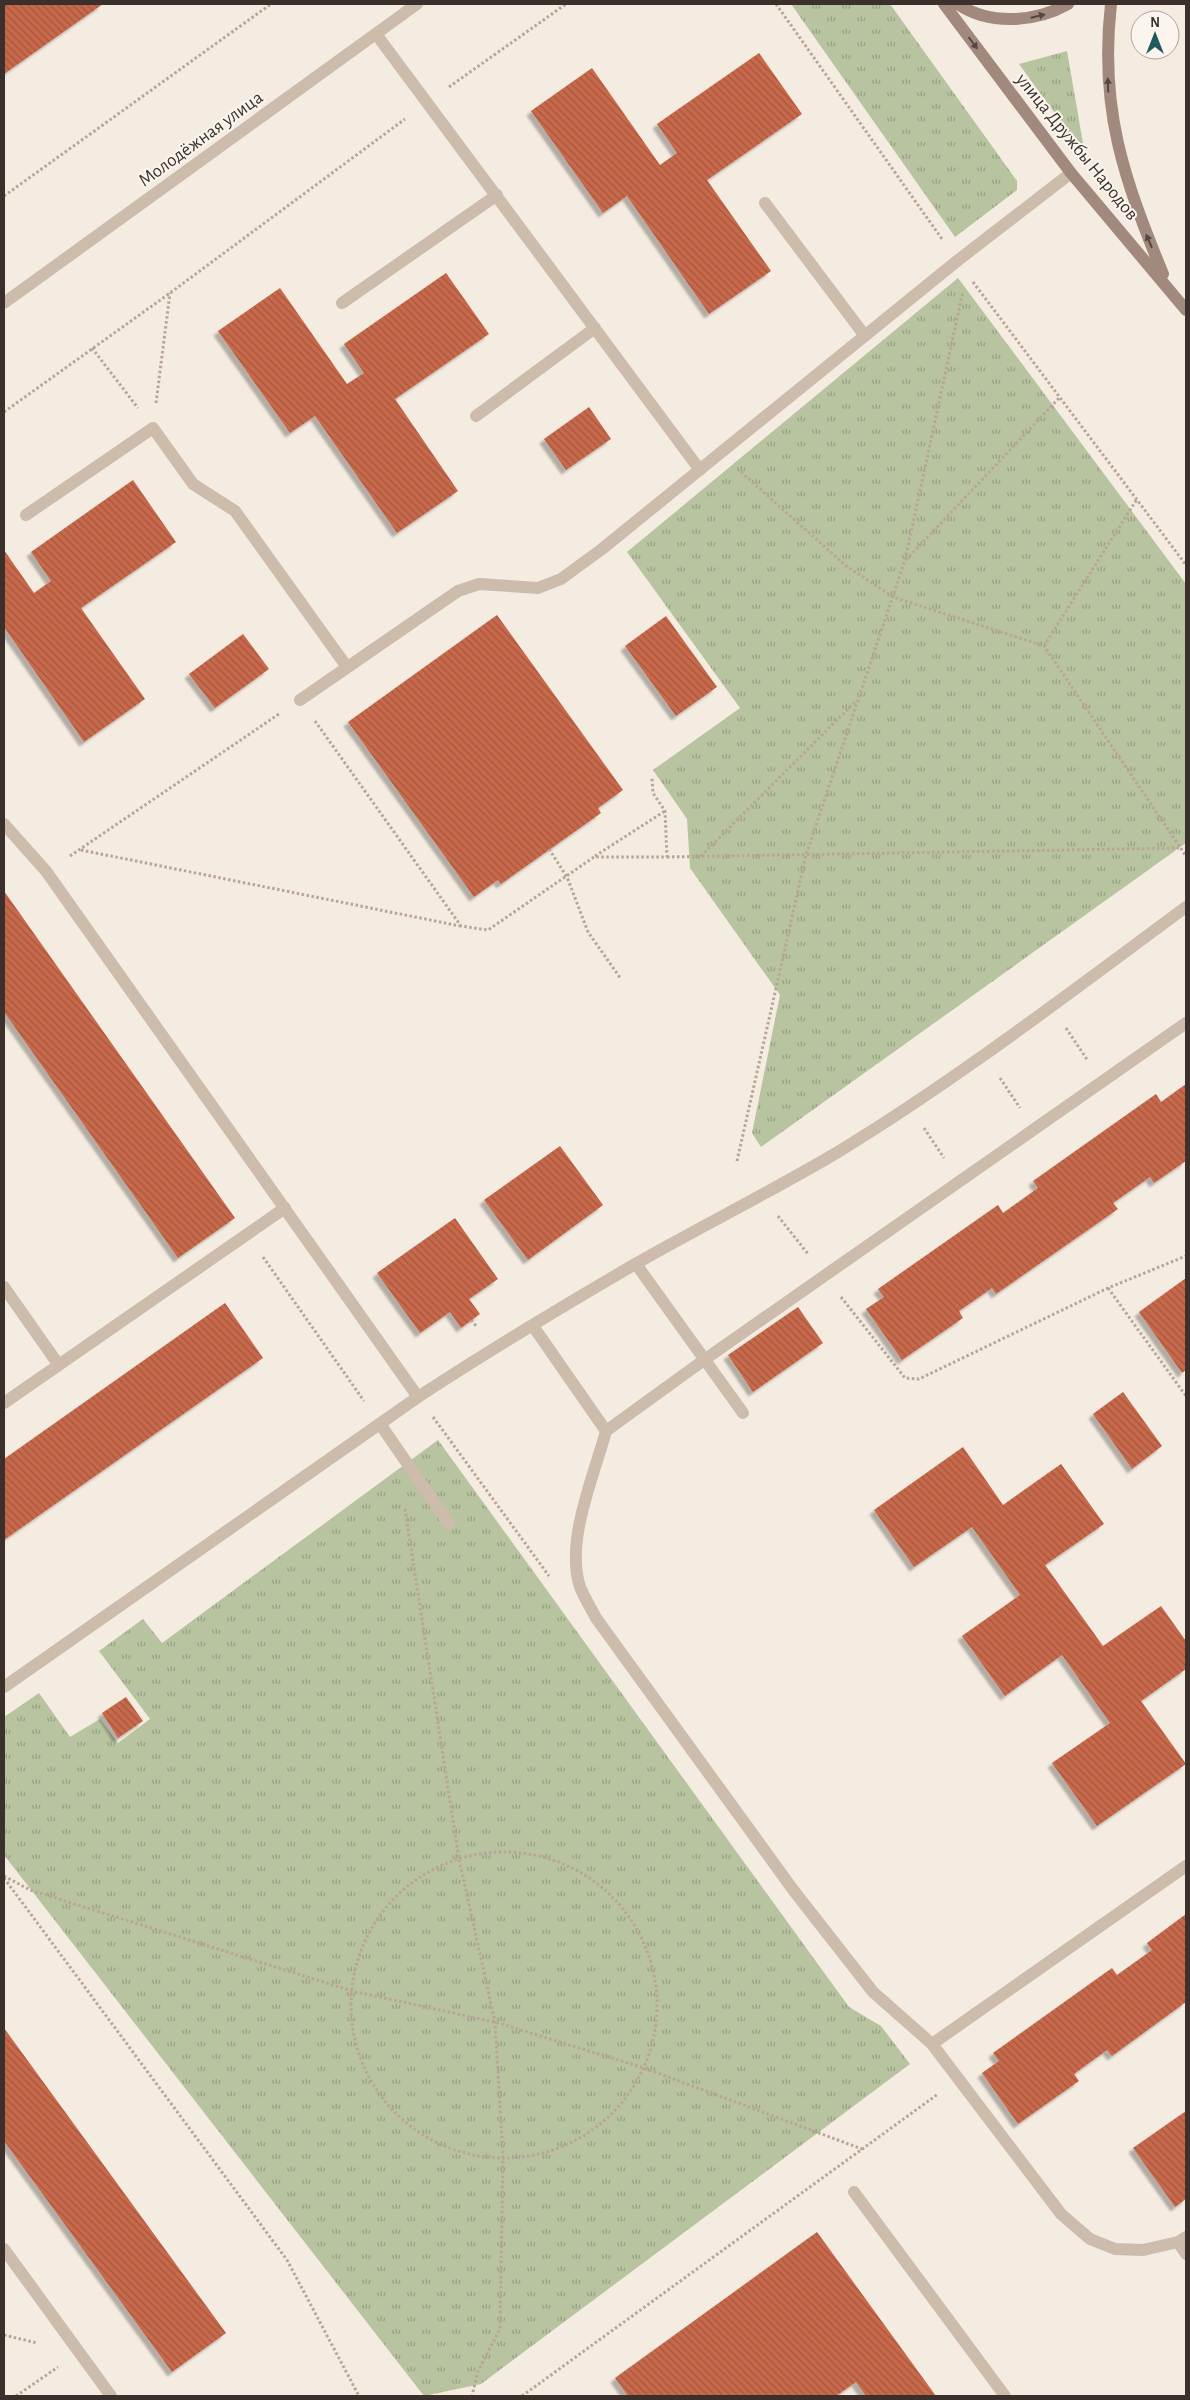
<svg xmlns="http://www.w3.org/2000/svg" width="1190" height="2400" font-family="'Alegreya Sans',sans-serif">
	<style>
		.grass { fill: url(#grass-tufts) }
		.building { fill: url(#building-back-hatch); filter: url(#shadow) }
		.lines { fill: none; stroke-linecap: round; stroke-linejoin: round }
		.path { stroke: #b9a596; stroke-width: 3; stroke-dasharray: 2.5 2.5; stroke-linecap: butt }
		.service { stroke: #cdbbac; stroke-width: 12 }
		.minor { stroke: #cdbbac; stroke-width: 12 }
		.tertiary { stroke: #cdbbac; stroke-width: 12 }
		.secondary { stroke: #a18a7d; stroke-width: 12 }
		.oneway { fill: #544640 }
		.labels { text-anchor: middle; stroke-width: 4; stroke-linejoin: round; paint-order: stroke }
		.street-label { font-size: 19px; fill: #3b302b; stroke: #fbf5ee }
	</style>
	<defs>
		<pattern id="grass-tufts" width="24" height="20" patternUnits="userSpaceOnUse" patternTransform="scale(1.25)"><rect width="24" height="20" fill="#b8c4a0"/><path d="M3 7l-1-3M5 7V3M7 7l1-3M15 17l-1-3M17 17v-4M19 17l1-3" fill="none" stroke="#97a083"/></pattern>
		<pattern id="building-back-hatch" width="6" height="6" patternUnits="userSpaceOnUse" patternTransform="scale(1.25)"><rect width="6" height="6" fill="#c8694b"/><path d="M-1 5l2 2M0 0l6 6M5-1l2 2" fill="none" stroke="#a4573f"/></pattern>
		<filter id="shadow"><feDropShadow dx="-4.5" dy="4.5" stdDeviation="1" flood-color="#0004"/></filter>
	</defs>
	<rect width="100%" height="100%" fill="#f4ebe1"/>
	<!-- grass -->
	<path class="grass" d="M 791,4 L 890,4 L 1017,181 L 1017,190 L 955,237 Z
		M 1067,51 L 1084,149 L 1083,152 L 1019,64 Z
		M 958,278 L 1186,584 L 1186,843 L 761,1147 L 752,1133 L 780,995 L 690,868 L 687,819 L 653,770 L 740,708 L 627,552 Z
		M 438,1440 L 849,2007 L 881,2026 L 910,2064 L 481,2384 L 424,2396 L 4,1855 L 4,1717 L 39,1693 L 70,1737 L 100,1719 L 118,1743 L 150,1719 L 99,1651 L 143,1619 L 162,1643 Z"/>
	<!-- building -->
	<path class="building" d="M 4,4 L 103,4 L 4,74 Z
		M 759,53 L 802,114 L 707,180 L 771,271 L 709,314 L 627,196 L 603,213 L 531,111 L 592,68 L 660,165 L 677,153 L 657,124 Z
		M 446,273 L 489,334 L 395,399 L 458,491 L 397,533 L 315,416 L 290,433 L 218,331 L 280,288 L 347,384 L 364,373 L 344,344 Z
		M 589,407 L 611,439 L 566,470 L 544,439 Z
		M 133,480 L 176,542 L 81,608 L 145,699 L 84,742 L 4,627 L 4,550 L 34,593 L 51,581 L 31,552 Z
		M 497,615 L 623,790 L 598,808 L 601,813 L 501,884 L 498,880 L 474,897 L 348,722 Z
		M 666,616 L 717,687 L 676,716 L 625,646 Z
		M 243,634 L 269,669 L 215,708 L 189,674 Z
		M 4,891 L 235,1218 L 178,1258 L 4,1012 Z
		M 1186,1084 L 1186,1161 L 1154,1183 L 1150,1177 L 1113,1203 L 1118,1209 L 996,1294 L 992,1288 L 959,1311 L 963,1318 L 902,1360 L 866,1309 L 884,1297 L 878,1289 L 998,1205 L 1003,1213 L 1038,1188 L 1033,1181 L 1156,1094 L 1161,1102 Z
		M 560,1146 L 603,1205 L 528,1260 L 484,1200 Z
		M 455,1218 L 498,1279 L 469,1299 L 480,1314 L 461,1328 L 450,1312 L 420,1333 L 377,1273 Z
		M 1186,1278 L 1186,1370 L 1182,1373 L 1139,1312 Z
		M 225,1303 L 263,1358 L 4,1540 L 4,1459 Z
		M 798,1307 L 823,1343 L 753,1392 L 728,1355 Z
		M 1123,1392 L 1162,1446 L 1132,1469 L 1093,1414 Z
		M 963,1447 L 1003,1505 L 1061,1464 L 1104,1524 L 1045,1565 L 1103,1646 L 1161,1606 L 1186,1641 L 1186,1669 L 1141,1701 L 1186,1764 L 1097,1826 L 1052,1763 L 1110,1723 L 1062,1655 L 1005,1696 L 962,1636 L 1020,1595 L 972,1527 L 914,1567 L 874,1510 Z
		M 126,1697 L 143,1721 L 118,1738 L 102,1713 Z
		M 1186,1914 L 1186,2002 L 1112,2056 L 1107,2050 L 1074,2074 L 1079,2081 L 1018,2124 L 982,2073 L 999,2061 L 993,2053 L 1112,1968 L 1117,1975 L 1152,1950 L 1147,1943 Z
		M 4,2028 L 226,2333 L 172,2372 L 4,2141 Z
		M 1186,2111 L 1186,2199 L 1175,2207 L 1133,2148 Z
		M 817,2232 L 936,2396 L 866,2396 L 856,2382 L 836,2396 L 628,2396 L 615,2378 Z"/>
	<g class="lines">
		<!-- path -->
		<path class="path" d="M 776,4 L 942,239
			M 449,87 L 566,4
			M 4,196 L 271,4
			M 973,282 L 1186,565
			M 92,348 L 138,408
			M 156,403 L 170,293
			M 4,412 L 170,293 L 405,119
			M 741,472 L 845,565 L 893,597 L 1044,646 L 1186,856
			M 906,560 L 1060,397
			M 1044,646 L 1137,499
			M 315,721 L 461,926 L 488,930 L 594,857 L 667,857 L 665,811 L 653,793 L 652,778
			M 549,849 L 567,877 L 588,932 L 621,979
			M 81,850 L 460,926
			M 70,856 L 279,714
			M 595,856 L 665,811
			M 701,856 L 856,701
			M 667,857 L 1179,848
			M 1066,1028 L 1088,1061
			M 1000,1078 L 1020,1108
			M 924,1128 L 944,1158
			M 737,1161 L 806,855 L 905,560 L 963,291
			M 778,1216 L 808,1254
			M 263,1257 L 364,1401
			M 1108,1288 L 1186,1396
			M 841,1297 L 905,1378 L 919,1379 L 1108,1288 L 1186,1256
			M 471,1320 L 477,1327
			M 433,1417 L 549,1576
			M 405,1509 L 459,1859 L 495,2022 L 503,2156 L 500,2329 L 478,2371 L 472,2396
			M351 2005a153 153 0 1 1 306 0a153 153 0 1 1-306 0Z
			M 4,1876 L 30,1890 L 352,1991 L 495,2022 L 644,2068 L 862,2149
			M 4,1878 L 287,2260 L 359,2396
			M 4,2335 L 37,2343
			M 16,2396 L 58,2367
			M 522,2396 L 938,2094"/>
		<!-- service -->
		<path class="service" d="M 376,34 L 700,470
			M 765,203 L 865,336
			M 342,303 L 497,195
			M 476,416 L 595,328
			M 26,515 L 153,428 L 193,484 L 235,511 L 347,667
			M 300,700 L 458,591 L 479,584 L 538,588 L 561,579 L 602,549 L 957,261 L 1071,173
			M 636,1264 L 743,1413
			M 4,1287 L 58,1364
			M 4,1403 L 285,1208
			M 380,1424 L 449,1524
			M 606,1431 L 704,1360 L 1186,1023
			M 4,1687 L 418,1397
			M 932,2044 L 1186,1866
			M 854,2192 L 1005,2396
			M 4,2249 L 111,2396"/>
		<!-- minor -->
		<path class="minor" d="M 4,824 L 46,871 L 418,1397 C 490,1350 563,1306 637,1263 C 704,1225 772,1191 838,1152 C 959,1078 1072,991 1186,907
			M 533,1326 L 606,1431 C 594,1476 565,1541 580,1587 C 584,1597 591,1608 596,1618 L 794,1891 L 873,1992 L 932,2044 L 1061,2214 L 1090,2239 L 1115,2249 L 1143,2250 L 1178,2242 L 1186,2237
			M 1178,2242 L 1186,2254"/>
		<!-- tertiary -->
		<path class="tertiary" d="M 4,303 L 417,4"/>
		<!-- secondary -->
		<path class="secondary" d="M 944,4 L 1071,173 L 1186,310
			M 958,4 C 990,26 1036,22 1068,4
			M 1111,4 C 1099,109 1124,179 1163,274"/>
	</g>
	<!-- one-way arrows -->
	<defs><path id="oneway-solid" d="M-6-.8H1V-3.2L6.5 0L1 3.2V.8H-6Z" transform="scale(1.25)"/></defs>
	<g class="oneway">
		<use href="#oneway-solid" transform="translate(1038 16) rotate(-13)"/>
		<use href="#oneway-solid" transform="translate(973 43) rotate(53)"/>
		<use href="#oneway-solid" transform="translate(1108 85) rotate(-92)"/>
		<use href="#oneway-solid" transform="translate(1149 241) rotate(-113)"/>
	</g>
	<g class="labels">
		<!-- street labels -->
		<g class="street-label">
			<text transform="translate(200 138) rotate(-36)" y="7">Молодёжная улица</text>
			<text transform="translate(1078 146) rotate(51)" y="7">улица Дружбы Народов</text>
		</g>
	</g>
	<!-- border -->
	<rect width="1190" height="2400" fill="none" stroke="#3b302b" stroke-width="10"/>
	<!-- north arrow -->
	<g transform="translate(1155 35)"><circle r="24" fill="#fbf5ee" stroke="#aea6a0"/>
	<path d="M0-4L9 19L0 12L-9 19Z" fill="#1f5a5e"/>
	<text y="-8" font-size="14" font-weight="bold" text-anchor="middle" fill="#3b302b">N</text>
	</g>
</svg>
